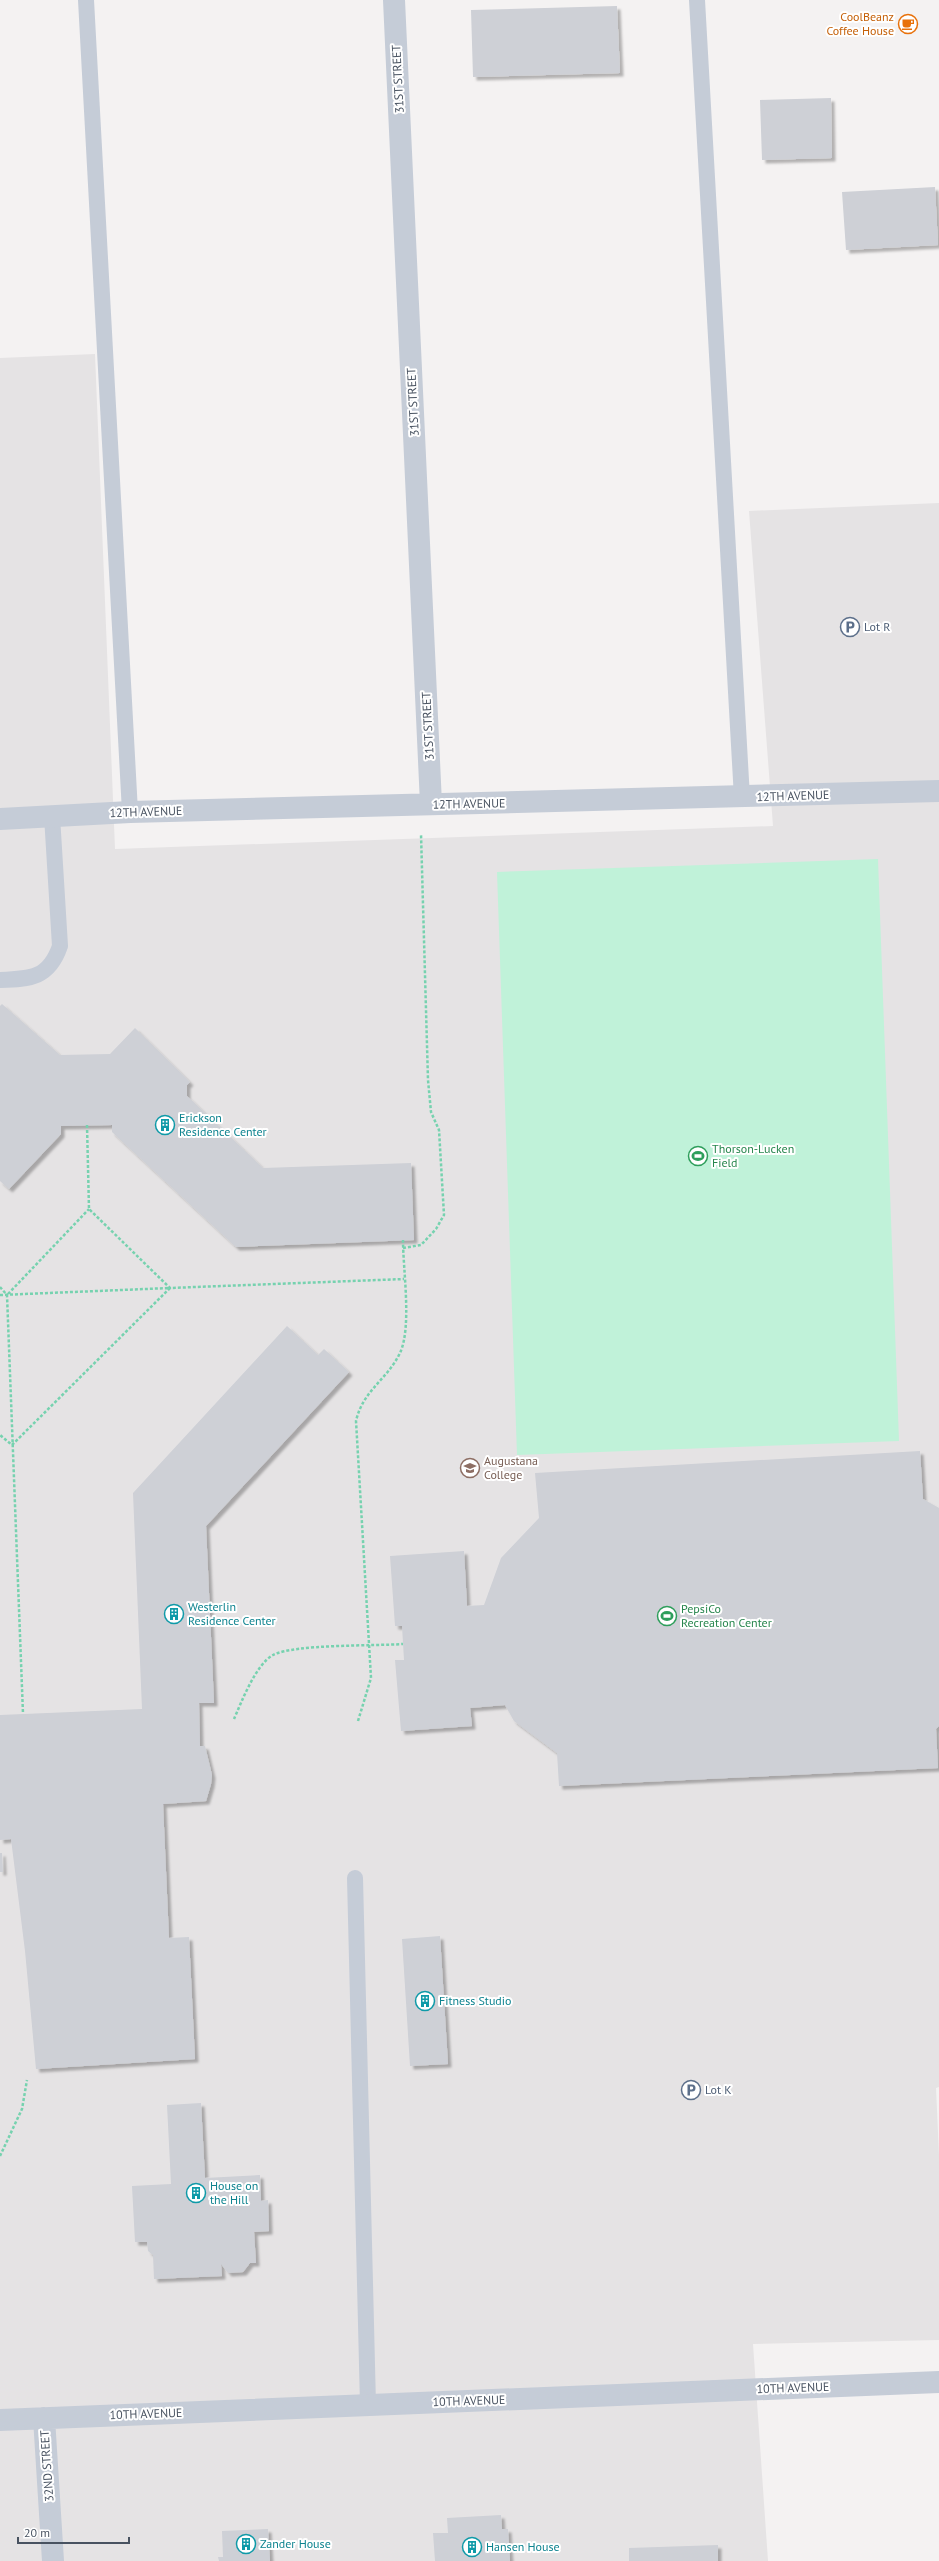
<svg xmlns="http://www.w3.org/2000/svg" width="939" height="2561" font-family="'PT Sans',sans-serif">
	<style>
		.education { fill: #e5e3e4 }
		.green { fill: #c0f2d9 }
		.building { fill: #ced0d6; filter: url(#shadow) }
		.lines { fill: none; stroke-linecap: round; stroke-linejoin: round }
		.path { stroke: #76d2af; stroke-width: 2.5; stroke-dasharray: 3 2; stroke-linecap: butt }
		.service { stroke: #c5ccd7; stroke-width: 16 }
		.minor { stroke: #c5ccd7; stroke-width: 22 }
		.labels { text-anchor: middle; stroke-width: 4; stroke-linejoin: round; paint-order: stroke }
		.food-label { font-size: 12px; fill: #c56008; stroke: #fff; text-anchor: end }
		.street-label { font-size: 12px; fill: #485260; stroke: #fff }
		.service-label { font-size: 12px; fill: #4e5e75; stroke: #fff; text-anchor: start }
		.culture-label { font-size: 12px; fill: #0d838f; stroke: #fff; text-anchor: start }
		.leisure-label { font-size: 12px; fill: #27864d; stroke: #fff; text-anchor: start }
		.education-label { font-size: 12px; fill: #785e54; stroke: #fff; text-anchor: start }
	</style>
	<defs>
		<filter id="shadow"><feDropShadow dx="3.5" dy="3.5" stdDeviation="1" flood-color="#0004"/></filter>
	</defs>
	<rect width="100%" height="100%" fill="#f4f2f2"/>
	<!-- education -->
	<path class="education" d="M 95,354 L 115,849 L 773,826 L 749,511 L 939,503 L 939,2087 L 936,2088 L 939,2155 L 939,2340 L 753,2344 L 768,2561 L 0,2561 L 0,358 Z"/>
	<!-- green -->
	<path class="green" d="M 878,859 L 899,1441 L 517,1455 L 497,872 Z"/>
	<!-- building -->
	<path class="building" d="M 617,6 L 620,73 L 473,77 L 471,10 Z
		M 831,98 L 832,158 L 762,160 L 760,100 Z
		M 935,187 L 938,245 L 846,250 L 842,192 Z
		M 2,1004 L 60,1055 L 110,1054 L 135,1028 L 190,1082 L 187,1085 L 187,1096 L 263,1168 L 411,1163 L 414,1240 L 236,1247 L 112,1132 L 112,1125 L 61,1126 L 61,1134 L 9,1189 L 0,1181 L 0,1006 Z
		M 287,1326 L 318,1355 L 324,1349 L 349,1372 L 206,1526 L 214,1703 L 199,1703 L 200,1746 L 205,1746 L 212,1775 L 211,1784 L 206,1801 L 163,1804 L 169,1938 L 189,1937 L 195,2059 L 36,2069 L 25,1951 L 11,1839 L 0,1840 L 0,1715 L 142,1709 L 133,1493 Z
		M 920,1451 L 923,1499 L 939,1508 L 939,1726 L 936,1729 L 938,1768 L 559,1786 L 557,1753 L 514,1721 L 505,1705 L 470,1708 L 472,1726 L 401,1731 L 395,1660 L 404,1660 L 402,1626 L 395,1626 L 390,1556 L 464,1551 L 467,1606 L 484,1605 L 501,1558 L 539,1518 L 535,1473 Z
		M 0,1853 L 2,1853 L 3,1872 L 0,1872 Z
		M 440,1936 L 448,2064 L 410,2066 L 402,1939 Z
		M 201,2103 L 205,2178 L 260,2175 L 261,2201 L 268,2200 L 269,2231 L 254,2232 L 256,2263 L 250,2263 L 243,2272 L 228,2273 L 221,2264 L 222,2276 L 154,2279 L 153,2255 L 148,2251 L 147,2242 L 135,2242 L 132,2186 L 171,2184 L 167,2105 Z
		M 501,2515 L 502,2529 L 508,2529 L 510,2561 L 435,2561 L 433,2533 L 448,2533 L 447,2518 Z
		M 268,2529 L 270,2561 L 219,2561 L 218,2557 L 223,2557 L 222,2531 Z
		M 718,2545 L 718,2561 L 629,2561 L 629,2548 Z"/>
	<g class="lines">
		<!-- path -->
		<path class="path" d="M 87,1125 L 89,1209 L 170,1288 L 404,1279
			M 403,1248 L 421,1245 L 436,1229 L 444,1215 L 439,1130 L 431,1112 L 428,1080 L 421,834
			M 0,1287 L 7,1295 L 23,1714
			M 8,1294 L 89,1209
			M 0,1295 L 170,1288 L 12,1445 L 0,1435
			M 234,1719 C 241,1703 256,1664 273,1655 C 294,1644 375,1646 403,1644
			M 358,1721 L 371,1678 L 356,1421 C 363,1390 387,1380 400,1353 C 412,1327 403,1270 403,1240
			M 0,2156 L 22,2109 L 27,2080"/>
		<!-- service -->
		<path class="service" d="M 86,0 L 130,812
			M 697,0 L 742,798
			M 0,980 C 31,979 49,978 60,946 L 52,816
			M 355,1878 L 368,2405"/>
		<!-- minor -->
		<path class="minor" d="M 394,0 L 431,804
			M 0,819 L 130,812 L 939,791
			M 44,2418 L 53,2561
			M 0,2420 L 939,2382"/>
	</g>
	<!-- icons -->
	<defs>
		<symbol id="cafe-ring" viewBox="-11 -11 22 22"><circle r="9.5" fill="#fff" stroke="#e8710a" stroke-width="1.5"/><path d="M-5.5-4.5H6V0H3Q3 3.5 0 3.5H-2.5Q-5.5 3.5-5.5 0ZM3-3.2v2h1.7v-2ZM-6 4.5H4V6H-6Z" fill="#e8710a"/></symbol>
		<symbol id="parking-ring" viewBox="-11 -11 22 22"><circle r="9.5" fill="#fff" stroke="#5c6f8a" stroke-width="1.5"/><path d="M-3.5-5.5H1a3.5 3.5 0 0 1 0 7H-1V5.5H-3.5ZM-1-3.4V-.6H.8a1.4 1.4 0 0 0 0-2.8Z" fill="#5c6f8a"/></symbol>
		<symbol id="building-ring" viewBox="-11 -11 22 22"><circle r="9.5" fill="#fff" stroke="#0f9aa8" stroke-width="1.5"/><path d="M-4-6H4V6H1V3H-1V6H-4ZM-2.5-4.3h1.7v1.8h-1.7ZM.8-4.3h1.7v1.8H.8ZM-2.5-1h1.7V.8h-1.7ZM.8-1h1.7V.8H.8Z" fill="#0f9aa8"/></symbol>
		<symbol id="stadium-ring" viewBox="-11 -11 22 22"><circle r="9.5" fill="#fff" stroke="#2e9e5b" stroke-width="1.5"/><path d="M0-5a6.5 5 0 1 0 0 10a6.5 5 0 1 0 0-10ZM-3.5-1.8h7v3.6h-7Z" fill="#2e9e5b"/></symbol>
		<symbol id="university-ring" viewBox="-11 -11 22 22"><circle r="9.5" fill="#fff" stroke="#8d6e63" stroke-width="1.5"/><path d="M0-5L7-2L0 1L-7-2ZM-4 1L0 2.5L4 1V4Q0 6-4 4Z" fill="#8d6e63"/></symbol>
	</defs>
	<g fill-rule="evenodd">
		<use href="#cafe-ring" x="897" y="13" width="22" height="22"/>
		<use href="#parking-ring" x="839" y="616" width="22" height="22"/>
		<use href="#building-ring" x="154" y="1114" width="22" height="22"/>
		<use href="#stadium-ring" x="687" y="1145" width="22" height="22"/>
		<use href="#university-ring" x="459" y="1457" width="22" height="22"/>
		<use href="#building-ring" x="163" y="1603" width="22" height="22"/>
		<use href="#stadium-ring" x="656" y="1605" width="22" height="22"/>
		<use href="#building-ring" x="414" y="1990" width="22" height="22"/>
		<use href="#parking-ring" x="680" y="2079" width="22" height="22"/>
		<use href="#building-ring" x="185" y="2182" width="22" height="22"/>
		<use href="#building-ring" x="235" y="2533" width="22" height="22"/>
		<use href="#building-ring" x="461" y="2536" width="22" height="22"/>
	</g>
	<g class="labels">
		<!-- food labels -->
		<g class="food-label">
			<text x="894" y="21">CoolBeanz<tspan x="894" dy="14">Coffee House</tspan></text>
		</g>
		<!-- street labels -->
		<g class="street-label">
			<text transform="translate(398 79) rotate(-93)" y="4">31ST STREET</text>
			<text transform="translate(413 402) rotate(-93)" y="4">31ST STREET</text>
			<text transform="translate(428 726) rotate(-93)" y="4">31ST STREET</text>
			<text transform="translate(793 796) rotate(-2)" y="4">12TH AVENUE</text>
			<text transform="translate(469 804) rotate(-1)" y="4">12TH AVENUE</text>
			<text transform="translate(146 812) rotate(-2)" y="4">12TH AVENUE</text>
			<text transform="translate(793 2388) rotate(-2)" y="4">10TH AVENUE</text>
			<text transform="translate(469 2401) rotate(-2)" y="4">10TH AVENUE</text>
			<text transform="translate(146 2414) rotate(-2)" y="4">10TH AVENUE</text>
			<text transform="translate(47 2466) rotate(-94)" y="4">32ND STREET</text>
		</g>
		<!-- service labels -->
		<g class="service-label">
			<text x="864" y="631">Lot R</text>
			<text x="705" y="2094">Lot K</text>
		</g>
		<!-- culture labels -->
		<g class="culture-label">
			<text x="179" y="1122">Erickson<tspan x="179" dy="14">Residence Center</tspan></text>
			<text x="188" y="1611">Westerlin<tspan x="188" dy="14">Residence Center</tspan></text>
			<text x="439" y="2005">Fitness Studio</text>
			<text x="210" y="2190">House on<tspan x="210" dy="14">the Hill</tspan></text>
			<text x="260" y="2548">Zander House</text>
			<text x="486" y="2551">Hansen House</text>
		</g>
		<!-- leisure labels -->
		<g class="leisure-label">
			<text x="712" y="1153">Thorson-Lucken<tspan x="712" dy="14">Field</tspan></text>
			<text x="681" y="1613">PepsiCo<tspan x="681" dy="14">Recreation Center</tspan></text>
		</g>
		<!-- education labels -->
		<g class="education-label">
			<text x="484" y="1465">Augustana<tspan x="484" dy="14">College</tspan></text>
		</g>
	</g>
	<!-- scale -->
	<path d="M18 2537v6h111v-6" fill="none" stroke="#485260" stroke-width="2"/>
	<text x="24" y="2537" font-size="12" fill="#485260" stroke="#ffffff" stroke-width="3" paint-order="stroke">20 m</text>
</svg>
